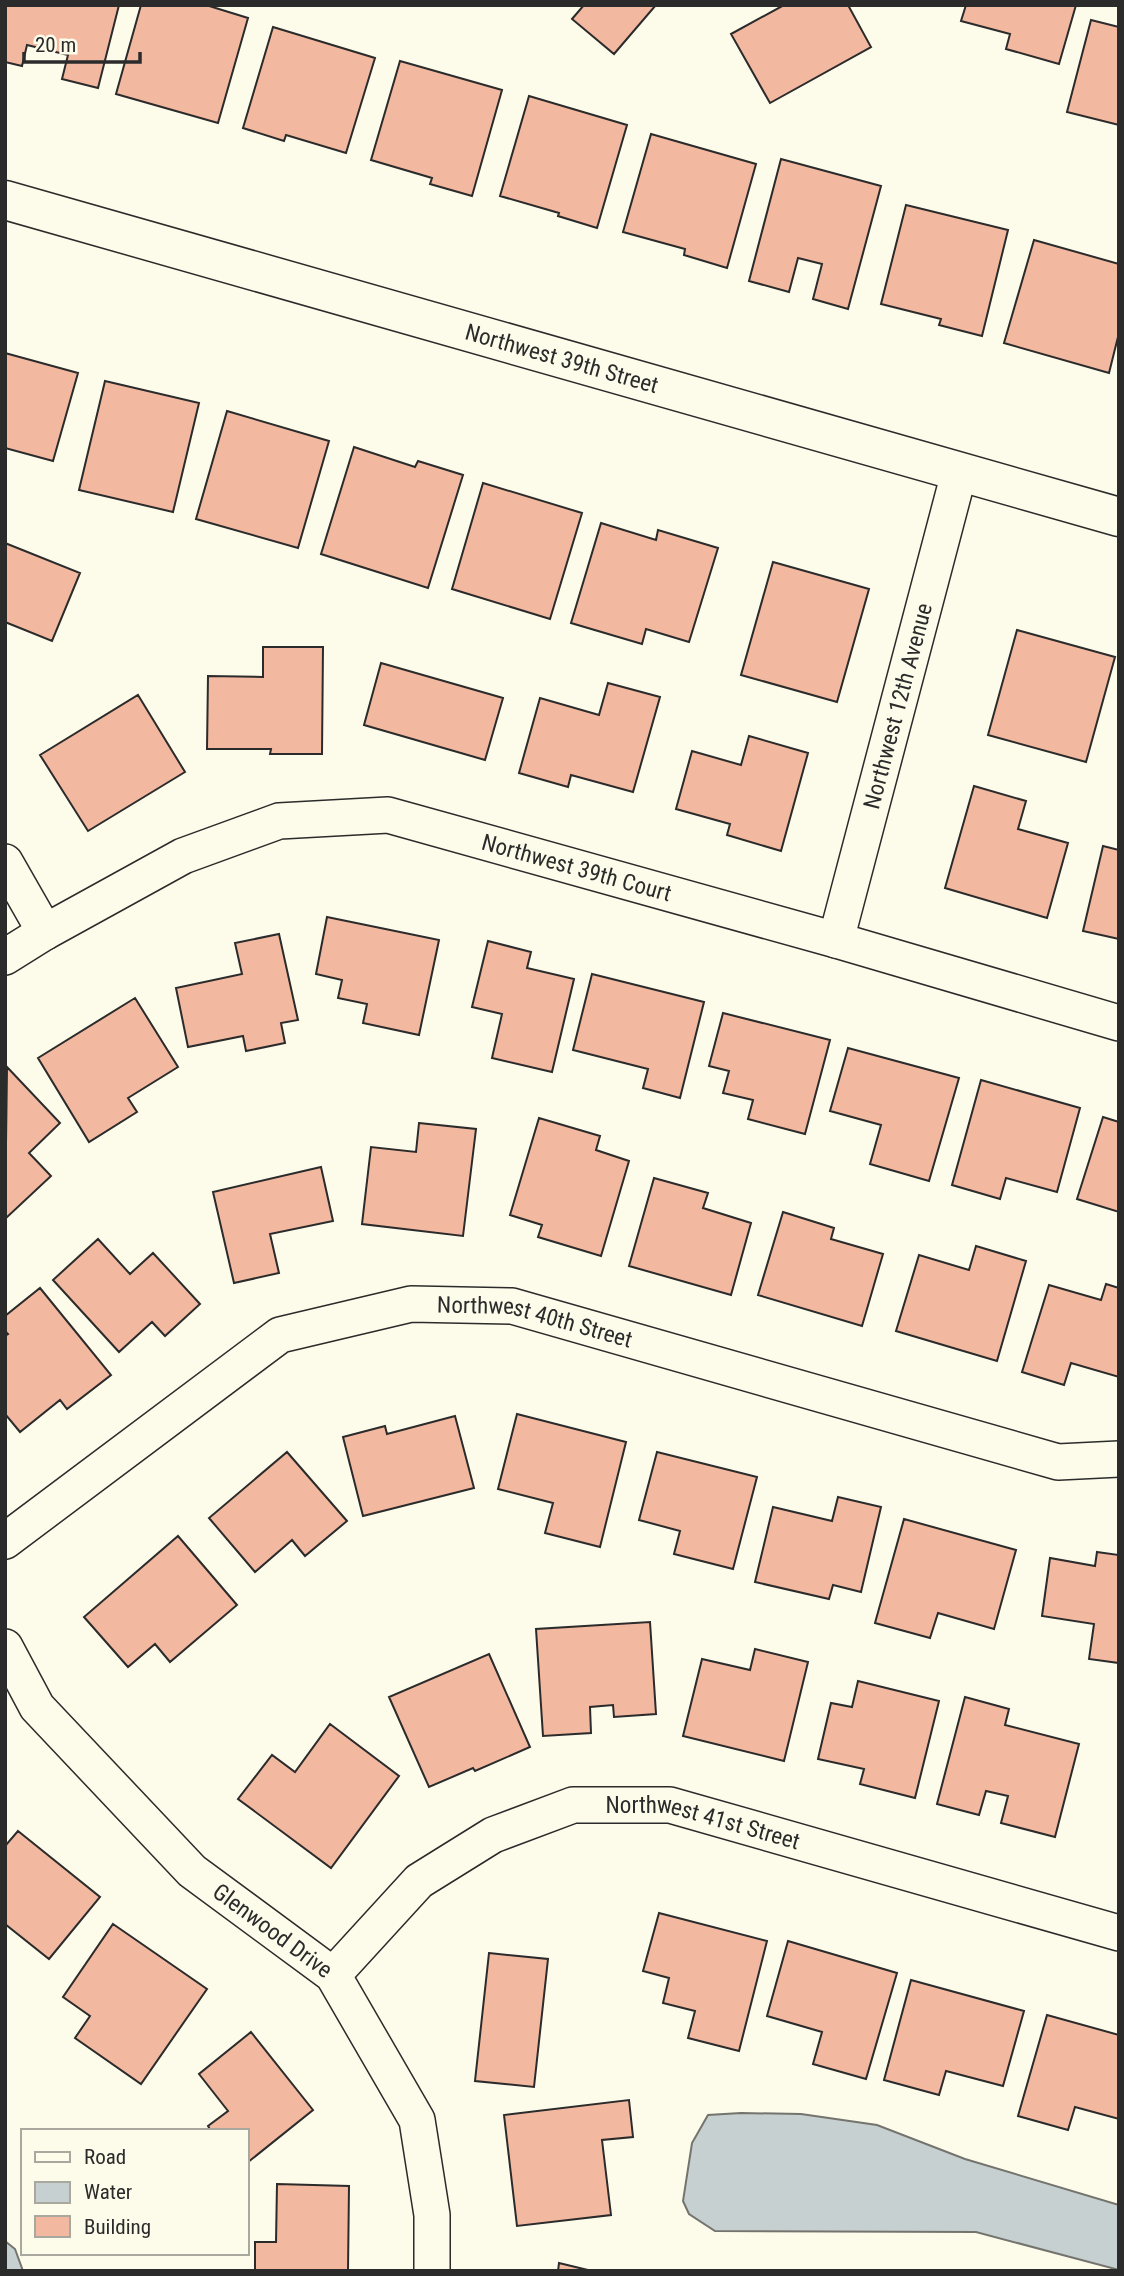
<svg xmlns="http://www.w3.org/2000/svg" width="1124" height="2276" font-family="'Roboto Condensed',sans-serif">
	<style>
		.water { fill: #c7d0d0; stroke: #74746e; stroke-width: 2 }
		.building { fill: #f2b8a0; stroke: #2b2b2b; stroke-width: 2 }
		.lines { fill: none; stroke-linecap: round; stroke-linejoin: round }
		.minor-casing { stroke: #2b2b2b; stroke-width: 38 }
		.tertiary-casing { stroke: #2b2b2b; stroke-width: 41 }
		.minor { stroke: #fdfbea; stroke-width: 35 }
		.tertiary { stroke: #fdfbea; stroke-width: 38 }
		.labels { text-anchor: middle; stroke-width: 5; stroke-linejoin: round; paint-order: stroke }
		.street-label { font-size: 23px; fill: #2b2b2b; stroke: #fdfbea }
	</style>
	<rect width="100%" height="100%" fill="#fdfbea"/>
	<!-- water -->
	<path class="water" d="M 741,2113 L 801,2114 L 877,2125 L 965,2159 L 1119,2205 L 1119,2270 L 976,2232 L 715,2231 L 689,2214 L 683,2201 L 692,2143 L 708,2115 Z
		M 5,2241 L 15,2249 L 23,2271 L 5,2271 Z"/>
	<!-- building -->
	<path class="building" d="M 5,5 L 119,5 L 98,88 L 62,79 L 68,55 L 27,45 L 22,66 L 5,62 Z
		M 141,5 L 206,5 L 248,18 L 218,123 L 116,94 Z
		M 584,5 L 656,5 L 614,54 L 572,19 Z
		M 784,5 L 848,5 L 871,47 L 770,103 L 731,34 Z
		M 966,5 L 1076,5 L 1059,64 L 1006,49 L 1010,34 L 961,21 Z
		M 1091,20 L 1119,27 L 1119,125 L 1067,112 Z
		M 273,27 L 375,58 L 346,153 L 286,135 L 284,141 L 243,128 Z
		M 400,61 L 502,90 L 472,196 L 430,184 L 432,178 L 371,160 Z
		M 529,96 L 627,125 L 597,228 L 558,216 L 559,213 L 500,196 Z
		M 651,134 L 756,164 L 727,268 L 684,255 L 685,249 L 623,232 Z
		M 781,159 L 881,186 L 848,309 L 813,299 L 822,264 L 798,258 L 789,292 L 749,281 Z
		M 906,205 L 1008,230 L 982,336 L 939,325 L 941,319 L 881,304 Z
		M 1034,240 L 1119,264 L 1119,333 L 1109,373 L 1004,343 Z
		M 5,353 L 78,373 L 53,461 L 5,448 Z
		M 105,381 L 199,403 L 173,512 L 79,490 Z
		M 227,411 L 329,441 L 298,548 L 196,519 Z
		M 354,447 L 415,467 L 418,461 L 463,475 L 428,588 L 321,554 Z
		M 483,483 L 582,513 L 550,619 L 452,589 Z
		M 601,523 L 656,540 L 658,530 L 718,548 L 689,642 L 646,629 L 642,644 L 571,623 Z
		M 5,543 L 80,573 L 52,641 L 5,622 Z
		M 773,562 L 869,589 L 837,702 L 741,675 Z
		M 1017,630 L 1115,657 L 1086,762 L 988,735 Z
		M 263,647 L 323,647 L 322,754 L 270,754 L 271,749 L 207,749 L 208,676 L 263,677 Z
		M 381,663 L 503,698 L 485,760 L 364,725 Z
		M 608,683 L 660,697 L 633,792 L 571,775 L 568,787 L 519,773 L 540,698 L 599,715 Z
		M 138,695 L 185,772 L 88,831 L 40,755 Z
		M 749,736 L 808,753 L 781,851 L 727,835 L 730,824 L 676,809 L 692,751 L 741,765 Z
		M 974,786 L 1026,801 L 1018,829 L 1068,843 L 1047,918 L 945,888 Z
		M 1103,846 L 1119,850 L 1119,939 L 1083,931 Z
		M 327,917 L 439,940 L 419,1035 L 363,1023 L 367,1004 L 338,998 L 342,980 L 316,974 Z
		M 279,934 L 298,1020 L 281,1023 L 285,1043 L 246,1051 L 243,1036 L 188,1047 L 176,988 L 242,974 L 235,943 Z
		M 488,941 L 531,952 L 527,968 L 574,979 L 552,1072 L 492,1058 L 502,1014 L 472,1007 Z
		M 592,974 L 704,1002 L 680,1098 L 643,1088 L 648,1069 L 573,1050 Z
		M 135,998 L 178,1067 L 128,1098 L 137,1112 L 89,1142 L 38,1058 Z
		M 723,1013 L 830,1040 L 805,1134 L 748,1119 L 753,1100 L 723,1093 L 729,1071 L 709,1066 Z
		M 848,1048 L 959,1078 L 929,1181 L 870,1164 L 881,1125 L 830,1111 Z
		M 7,1067 L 60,1123 L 29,1153 L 51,1176 L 5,1219 Z
		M 981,1080 L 1080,1108 L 1057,1192 L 1006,1178 L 1000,1199 L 952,1185 Z
		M 1103,1117 L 1119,1122 L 1119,1212 L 1077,1199 Z
		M 539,1118 L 600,1136 L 596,1150 L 629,1161 L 601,1256 L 538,1237 L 542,1225 L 510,1215 Z
		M 419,1123 L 476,1129 L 463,1236 L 362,1224 L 371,1147 L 416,1152 Z
		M 321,1167 L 333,1221 L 270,1234 L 279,1273 L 234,1283 L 213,1192 Z
		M 654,1178 L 708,1193 L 703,1208 L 751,1223 L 731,1295 L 629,1266 Z
		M 783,1212 L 834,1228 L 831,1239 L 883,1254 L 862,1326 L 758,1295 Z
		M 98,1239 L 130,1274 L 153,1253 L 200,1304 L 165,1336 L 152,1322 L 119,1352 L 53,1280 Z
		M 976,1246 L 1026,1261 L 997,1361 L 896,1331 L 919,1255 L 969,1270 Z
		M 1106,1284 L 1119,1288 L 1119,1377 L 1071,1363 L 1064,1385 L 1022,1372 L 1049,1285 L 1101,1300 Z
		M 40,1288 L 111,1375 L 67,1409 L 60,1400 L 20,1432 L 5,1414 L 5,1336 L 8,1334 L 5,1331 L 5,1316 Z
		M 517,1414 L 626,1442 L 600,1547 L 545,1533 L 553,1503 L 498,1489 Z
		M 455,1416 L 474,1488 L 363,1516 L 343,1437 L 385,1426 L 387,1434 Z
		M 287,1452 L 347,1521 L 305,1556 L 292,1540 L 255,1572 L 209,1518 Z
		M 657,1452 L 757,1477 L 733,1569 L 674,1554 L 680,1531 L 639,1520 Z
		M 838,1497 L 881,1507 L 861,1592 L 833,1585 L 829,1599 L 755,1582 L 773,1507 L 832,1521 Z
		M 904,1519 L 1016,1550 L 994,1629 L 938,1613 L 930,1638 L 875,1623 Z
		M 178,1536 L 237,1605 L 170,1662 L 155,1644 L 128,1667 L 84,1617 Z
		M 1097,1552 L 1119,1555 L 1119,1663 L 1089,1659 L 1094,1624 L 1042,1616 L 1050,1558 L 1095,1566 Z
		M 650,1622 L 656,1714 L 614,1717 L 613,1705 L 590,1707 L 591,1733 L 543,1736 L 536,1629 Z
		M 755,1649 L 808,1662 L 784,1761 L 683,1736 L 702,1659 L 750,1670 Z
		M 489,1654 L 530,1747 L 475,1771 L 473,1768 L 429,1787 L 389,1697 Z
		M 858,1681 L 939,1701 L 915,1798 L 860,1784 L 864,1769 L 818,1759 L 831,1703 L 852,1707 Z
		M 965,1697 L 1009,1709 L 1005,1725 L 1079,1744 L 1055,1837 L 1001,1823 L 1008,1796 L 986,1791 L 979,1815 L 937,1804 Z
		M 330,1724 L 399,1776 L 331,1868 L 238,1799 L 272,1755 L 295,1772 Z
		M 18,1831 L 100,1897 L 49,1959 L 5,1924 L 5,1846 Z
		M 659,1913 L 767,1941 L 739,2051 L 688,2038 L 695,2011 L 663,2003 L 669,1978 L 643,1971 Z
		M 113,1924 L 207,1989 L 141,2084 L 75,2038 L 90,2016 L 63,1997 Z
		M 788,1941 L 897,1973 L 866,2079 L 813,2064 L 822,2032 L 767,2016 Z
		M 489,1953 L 548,1959 L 534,2087 L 475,2081 Z
		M 911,1980 L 1024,2011 L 1003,2086 L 946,2071 L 939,2095 L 884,2080 Z
		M 1047,2015 L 1119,2035 L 1119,2119 L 1075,2107 L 1068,2130 L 1018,2116 Z
		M 251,2032 L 313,2110 L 247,2163 L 247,2131 L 211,2131 L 208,2126 L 228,2111 L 199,2074 Z
		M 629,2100 L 633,2137 L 602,2140 L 611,2215 L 517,2226 L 504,2115 Z
		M 277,2184 L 349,2186 L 348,2271 L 255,2271 L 255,2242 L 276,2242 Z
		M 559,2263 L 592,2271 L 558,2271 Z"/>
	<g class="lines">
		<defs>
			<g id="minor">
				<path d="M 5,862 L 45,932"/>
				<path id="s1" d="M 836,940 L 959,473"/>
				<path id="s2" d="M 5,957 L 45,932 L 183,856 L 279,821 L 388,815 L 836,940 L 1119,1023"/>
				<path id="s3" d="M 5,1541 L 280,1335 L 411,1304 L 512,1306 L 1058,1462 L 1119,1459"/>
				<path id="s4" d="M 5,1647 L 37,1707 L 192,1871 L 333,1975 L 417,2120 L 432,2215 L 432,2271"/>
				<path id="s5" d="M 333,1975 L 419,1881 L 493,1835 L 573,1805 L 670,1805 L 1119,1933"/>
			</g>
			<g id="tertiary">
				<path id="s6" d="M 5,200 L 1119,517"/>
			</g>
		</defs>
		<!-- minor casing -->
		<use href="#minor" class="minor-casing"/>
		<!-- tertiary casing -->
		<use href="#tertiary" class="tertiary-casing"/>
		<!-- minor -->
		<use href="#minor" class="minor"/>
		<!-- tertiary -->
		<use href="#tertiary" class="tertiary"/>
	</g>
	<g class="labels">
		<!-- street labels -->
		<g class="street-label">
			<text dy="8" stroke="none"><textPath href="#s6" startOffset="579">Northwest 39th Street</textPath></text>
			<text dy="8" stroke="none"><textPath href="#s1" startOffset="242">Northwest 12th Avenue</textPath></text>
			<text dy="8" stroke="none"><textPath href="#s2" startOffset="612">Northwest 39th Court</textPath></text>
			<text dy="8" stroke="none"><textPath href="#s3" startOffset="604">Northwest 40th Street</textPath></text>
			<text dy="8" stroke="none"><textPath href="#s5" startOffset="432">Northwest 41st Street</textPath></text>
			<text dy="8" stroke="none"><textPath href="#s4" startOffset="394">Glenwood Drive</textPath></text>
		</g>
	</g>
	<!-- border -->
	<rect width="1124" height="2276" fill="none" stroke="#2b2b2b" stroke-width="14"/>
	<!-- legend -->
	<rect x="21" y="2129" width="228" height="126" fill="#fdfbea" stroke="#a9a89e" stroke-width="2"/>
	<rect x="35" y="2152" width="35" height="10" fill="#fdfbea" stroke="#a9a89e" stroke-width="2"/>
	<text x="84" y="2164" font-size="21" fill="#2b2b2b">Road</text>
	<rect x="35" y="2182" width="35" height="21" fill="#c7d0d0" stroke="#a9a89e" stroke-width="2"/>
	<text x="84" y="2199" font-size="21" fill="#2b2b2b">Water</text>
	<rect x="35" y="2216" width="35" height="21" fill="#f2b8a0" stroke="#a9a89e" stroke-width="2"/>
	<text x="84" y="2234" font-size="21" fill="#2b2b2b">Building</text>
	<!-- scale -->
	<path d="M24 52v10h116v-10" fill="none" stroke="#2b2b2b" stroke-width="3.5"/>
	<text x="35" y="52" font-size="21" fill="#2b2b2b" stroke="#fdfbea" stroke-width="5" paint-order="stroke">20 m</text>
</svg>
